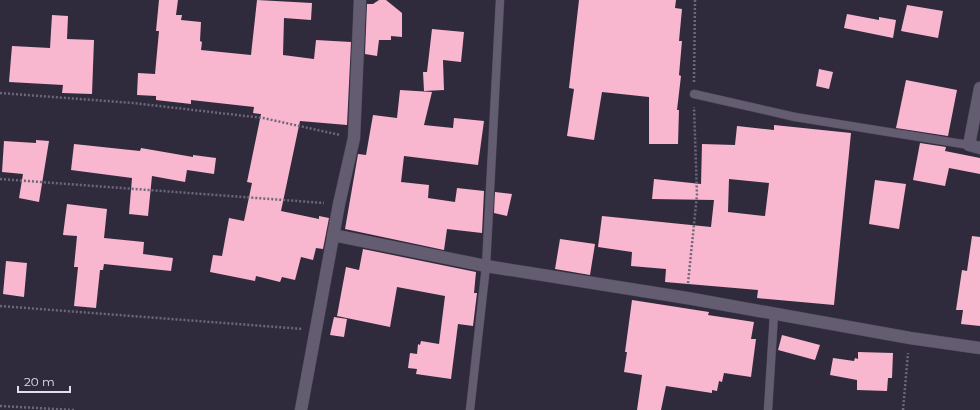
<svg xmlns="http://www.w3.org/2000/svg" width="980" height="410" font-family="Montserrat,sans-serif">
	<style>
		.building { fill: #f9b6cf; fill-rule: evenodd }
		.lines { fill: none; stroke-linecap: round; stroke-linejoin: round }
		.lane-casing { stroke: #4d4858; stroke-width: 9 }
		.street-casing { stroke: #4d4858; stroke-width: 13 }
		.path { stroke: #6d6879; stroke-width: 2.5; stroke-dasharray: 2 2; stroke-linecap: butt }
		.lane { stroke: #645d72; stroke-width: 8 }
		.street { stroke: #645d72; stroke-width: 12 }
	</style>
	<rect width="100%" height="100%" fill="#302a3d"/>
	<!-- building -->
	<path class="building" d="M 159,0 L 178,0 L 176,15 L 182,15 L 181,20 L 201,22 L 200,41 L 202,42 L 201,50 L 251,55 L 257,0 L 312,3 L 311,20 L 284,18 L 283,55 L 314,59 L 316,40 L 351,42 L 347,125 L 300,121 L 281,211 L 319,219 L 319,216 L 329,218 L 323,249 L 316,248 L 313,260 L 301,257 L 295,280 L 282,277 L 280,282 L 256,276 L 255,281 L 210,272 L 213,255 L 222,256 L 229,218 L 244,221 L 252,183 L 247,182 L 261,114 L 253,113 L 254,107 L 191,100 L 191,104 L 156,100 L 156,96 L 137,95 L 138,73 L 155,74 L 159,31 L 156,31 Z
		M 379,0 L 386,0 L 402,13 L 402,37 L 391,36 L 391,40 L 379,40 L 377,56 L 365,54 L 367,4 L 373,4 Z
		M 579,0 L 676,0 L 675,8 L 682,9 L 679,41 L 682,41 L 679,75 L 681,76 L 677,110 L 679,110 L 678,144 L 649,144 L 649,97 L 602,92 L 594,140 L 567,136 L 574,89 L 569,88 Z
		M 907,5 L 943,11 L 938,38 L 901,31 Z
		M 847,14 L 879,20 L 879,17 L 896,20 L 893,38 L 844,28 Z
		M 52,15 L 68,16 L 67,39 L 94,40 L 92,94 L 62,93 L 63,85 L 9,82 L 12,46 L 50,48 Z
		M 432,29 L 464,32 L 461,62 L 443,60 L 444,90 L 424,91 L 423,72 L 427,72 Z
		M 819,69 L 833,72 L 829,89 L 816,86 Z
		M 906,80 L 957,90 L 948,136 L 896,128 Z
		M 400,90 L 432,92 L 424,125 L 453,128 L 454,118 L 484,121 L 478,165 L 404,156 L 401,182 L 429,185 L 428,198 L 455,202 L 457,188 L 484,191 L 482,233 L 447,229 L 444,250 L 345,229 L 358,154 L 366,155 L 373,115 L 397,118 Z
		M 774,125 L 851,133 L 834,305 L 757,298 L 758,290 L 665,282 L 666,269 L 631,266 L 632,252 L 598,247 L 602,216 L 711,227 L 714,200 L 652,199 L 654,179 L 701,184 L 702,144 L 735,145 L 737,126 L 774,130 ZM 729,179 L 769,183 L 765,216 L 728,212 Z
		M 36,140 L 49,141 L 39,202 L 19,198 L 23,174 L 2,172 L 4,141 L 36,143 Z
		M 920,143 L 946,147 L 945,151 L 980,158 L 980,174 L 949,168 L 945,186 L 913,180 Z
		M 74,144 L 140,151 L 141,148 L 193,157 L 193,155 L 216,158 L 214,174 L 187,170 L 185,182 L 152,176 L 148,216 L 129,214 L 132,178 L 71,170 Z
		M 875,180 L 906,184 L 899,229 L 869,224 Z
		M 495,192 L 512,194 L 507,216 L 494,213 Z
		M 67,204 L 107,209 L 104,238 L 144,242 L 143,254 L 173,258 L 171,271 L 104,264 L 103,270 L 100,270 L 96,308 L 74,306 L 78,267 L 74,267 L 77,236 L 63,235 Z
		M 972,236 L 980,237 L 980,326 L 961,324 L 963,310 L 956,310 L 962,270 L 967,271 Z
		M 560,239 L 595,244 L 590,275 L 555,269 Z
		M 363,249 L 476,272 L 474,293 L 477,293 L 473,326 L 458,324 L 451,379 L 416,374 L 417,369 L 408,368 L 410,353 L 417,354 L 418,344 L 420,345 L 421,341 L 439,344 L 445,296 L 397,287 L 390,327 L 337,316 L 346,267 L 359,270 Z
		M 6,261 L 27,263 L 24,297 L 3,294 Z
		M 632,300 L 709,312 L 708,315 L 754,322 L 751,339 L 756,339 L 751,377 L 724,373 L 722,382 L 719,381 L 717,391 L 712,390 L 712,393 L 666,386 L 661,410 L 637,410 L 642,375 L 624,372 L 627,352 L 625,352 Z
		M 334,317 L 347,319 L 344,337 L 330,335 Z
		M 782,335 L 820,345 L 815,360 L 778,350 Z
		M 858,352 L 893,353 L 892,378 L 888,378 L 887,391 L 857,390 L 857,380 L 830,375 L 833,358 L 854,361 L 855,358 L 858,359 Z"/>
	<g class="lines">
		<defs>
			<path id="lane" d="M 694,94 L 795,117 L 969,145
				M 470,410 L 486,266 L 500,0
				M 768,410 L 774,314"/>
			<path id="street" d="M 980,88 L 969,145 L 980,148
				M 333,235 L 486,266 L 687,298 L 910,338 L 980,348
				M 301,410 L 339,204 L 354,138 L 360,0"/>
		</defs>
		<!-- lane casing -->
		<use href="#lane" class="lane-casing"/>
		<!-- street casing -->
		<use href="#street" class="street-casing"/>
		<!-- path -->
		<path class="path" d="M 694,82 L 695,0
			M 0,93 L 133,103 L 263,118 L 340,135
			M 0,179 L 324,203
			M 688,283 L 697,195 L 694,107
			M 0,306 L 303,329
			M 0,406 L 74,410
			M 903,410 L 908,353"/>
		<!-- lane -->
		<use href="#lane" class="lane"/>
		<!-- street -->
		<use href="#street" class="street"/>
	</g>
	<!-- scale -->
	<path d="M18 386v6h52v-6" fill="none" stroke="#e2deeb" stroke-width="2"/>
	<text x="24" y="386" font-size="12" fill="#e2deeb" stroke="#302a3d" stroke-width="3" paint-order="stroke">20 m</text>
</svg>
